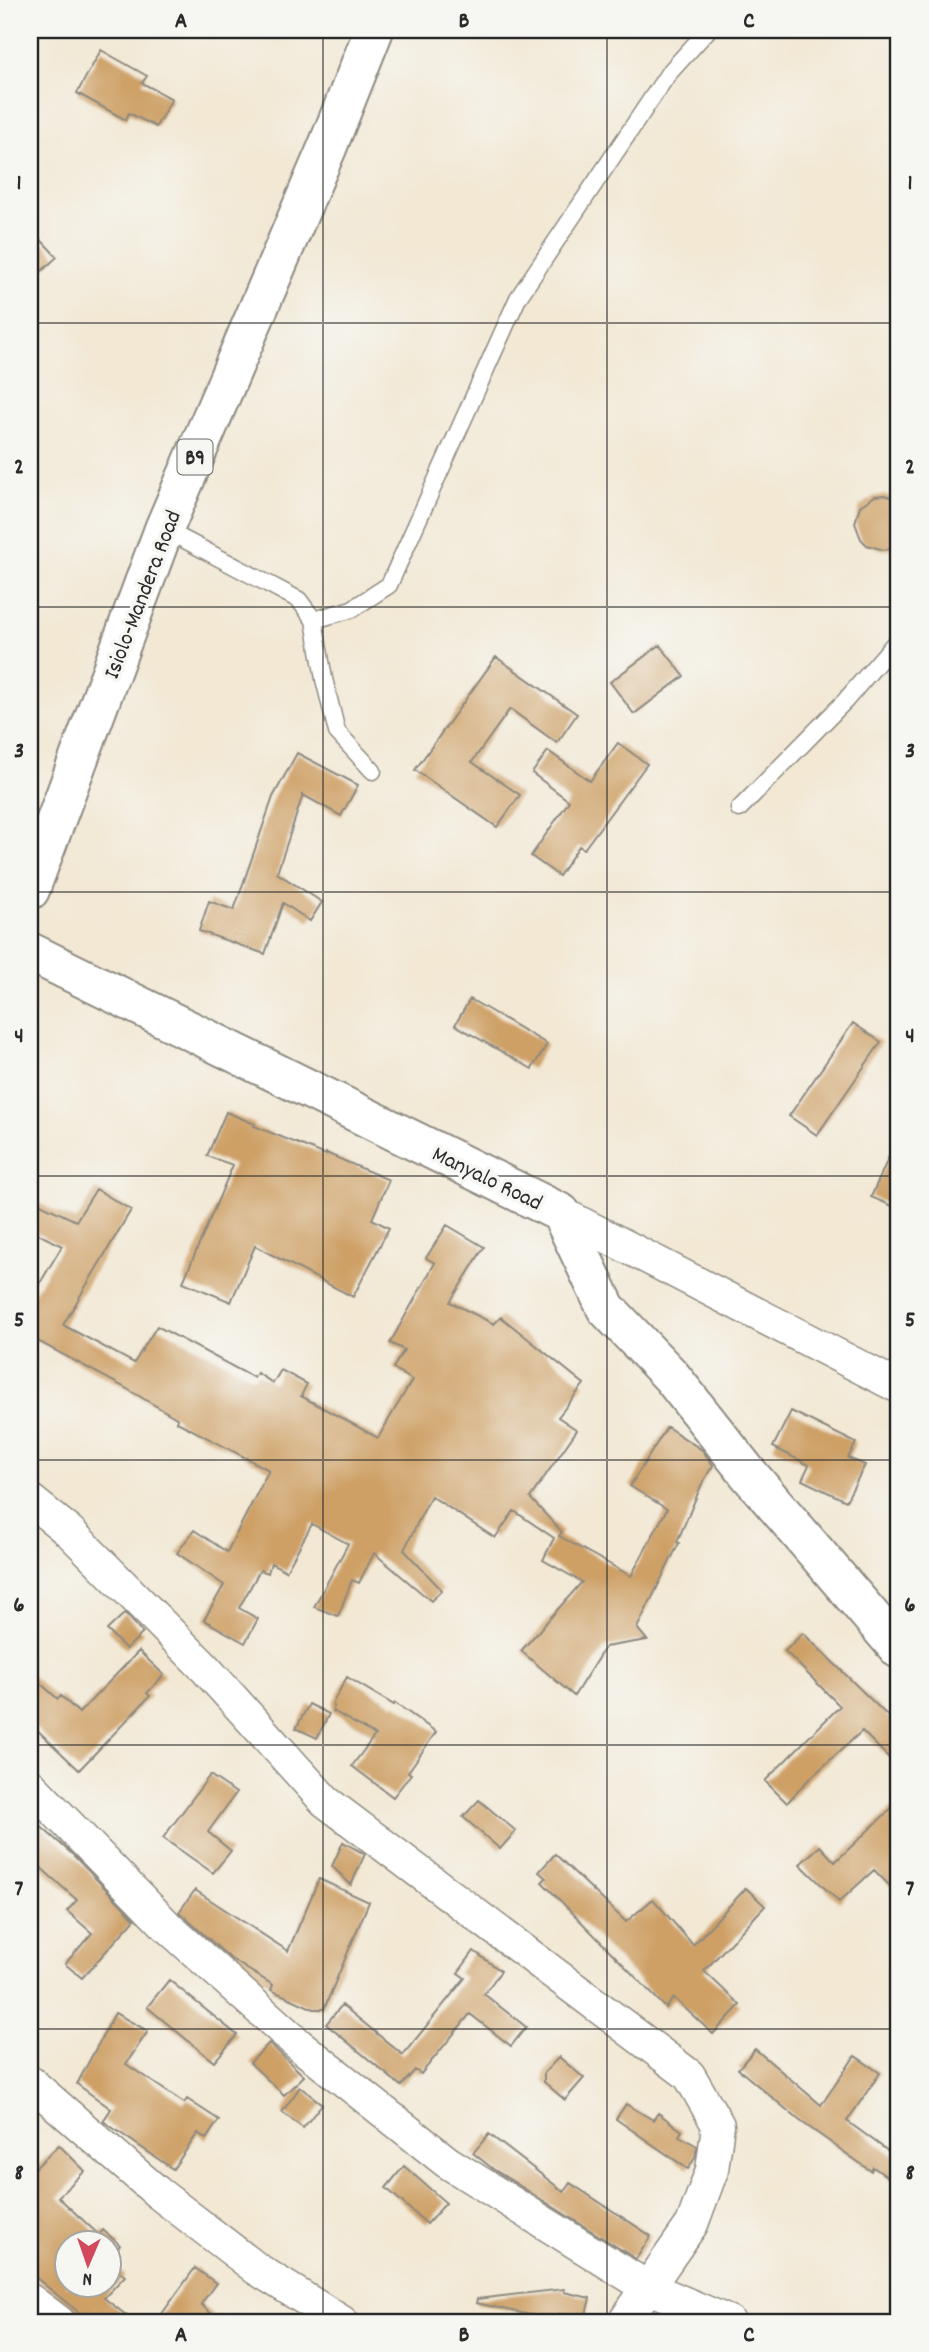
<svg xmlns="http://www.w3.org/2000/svg" width="929" height="2352" font-family="Dekko,sans-serif">
	<style>
		.building { fill: #cea066 }
		.lines { fill: none; stroke-linecap: round; stroke-linejoin: round }
		.service-casing { stroke: #8e8a80; stroke-width: 19 }
		.minor-casing { stroke: #8e8a80; stroke-width: 35 }
		.tertiary-casing { stroke: #8e8a80; stroke-width: 42 }
		.trunk-casing { stroke: #8e8a80; stroke-width: 42 }
		.service { stroke: #fff; stroke-width: 16 }
		.minor { stroke: #fff; stroke-width: 32 }
		.tertiary { stroke: #fff; stroke-width: 38 }
		.trunk { stroke: #fff; stroke-width: 38 }
		.grid { fill: none; stroke: #2b2b2b; stroke-width: 2; stroke-opacity: 0.55 }
		.labels { text-anchor: middle; stroke-width: 7; stroke-linejoin: round; paint-order: stroke }
		.shield { fill: #f6f6f2; stroke: #686867; stroke-width: 2 }
		.shield-label { font-size: 21px; font-weight: bold; fill: #2b2b2b }
		.street-label { font-size: 23px; fill: #2b2b2b; stroke: #f6f6f2 }
		.neatline { fill: none; stroke: #2b2b2b; stroke-width: 2.5 }
		.grid-label { font-size: 23px; text-anchor: middle; font-weight: bold; fill: #2b2b2b }
	</style>
	<rect width="100%" height="100%" fill="#f6f6f2"/>
	<filter id="ink" filterUnits="userSpaceOnUse"><feTurbulence type="fractalNoise" baseFrequency=".0143" numOctaves="2"/><feDisplacementMap in="SourceGraphic" scale="14" xChannelSelector="R" yChannelSelector="G"/><feConvolveMatrix kernelMatrix="1 2 1 2 8 2 1 2 1" color-interpolation-filters="sRGB"/></filter>
	<filter id="wash" filterUnits="userSpaceOnUse"><feTurbulence type="fractalNoise" baseFrequency=".00686" numOctaves="4" result="noise"/><feDisplacementMap in="SourceGraphic" scale="28" xChannelSelector="R" yChannelSelector="G"/><feGaussianBlur stdDeviation="1.57" result="paint"/><feColorMatrix in="noise" values="0 0 0 0 0 0 0 0 0 0 0 0 0 0 0 0 0 1.4 0 .05"/><feComposite in="paint" operator="in"/></filter>
	<g filter="url(#wash)">
		<rect width="100%" height="100%" fill="#f2e8d4"/>
		<g id="blocks">
			<!-- building -->
			<path class="building" d="M 101,50 L 147,76 L 142,83 L 172,99 L 156,127 L 129,113 L 126,120 L 77,93 Z
				M 30,228 L 57,257 L 30,282 Z
				M 884,495 L 899,499 L 899,547 L 884,550 L 867,545 L 861,539 L 855,523 L 860,506 L 875,496 Z
				M 660,645 L 684,676 L 634,714 L 610,682 Z
				M 496,657 L 577,714 L 557,743 L 510,709 L 472,762 L 520,795 L 497,827 L 415,770 Z
				M 618,743 L 647,764 L 584,849 L 579,846 L 559,876 L 531,856 L 569,801 L 532,773 L 548,751 L 590,781 Z
				M 297,753 L 358,785 L 341,816 L 303,795 L 277,873 L 322,902 L 310,921 L 283,903 L 265,954 L 199,931 L 209,901 L 234,910 L 273,797 Z
				M 470,999 L 547,1044 L 532,1069 L 455,1025 Z
				M 853,1023 L 881,1042 L 817,1135 L 789,1116 Z
				M 226,1112 L 255,1124 L 254,1126 L 326,1155 L 326,1153 L 389,1180 L 372,1219 L 389,1228 L 353,1297 L 255,1246 L 231,1302 L 183,1282 L 233,1165 L 207,1156 Z
				M 899,1134 L 899,1209 L 871,1197 Z
				M 96,1189 L 131,1210 L 63,1325 L 134,1363 L 157,1326 L 254,1378 L 257,1373 L 273,1383 L 281,1370 L 307,1384 L 301,1396 L 378,1438 L 412,1380 L 393,1368 L 404,1350 L 390,1343 L 435,1263 L 426,1258 L 447,1225 L 484,1247 L 450,1302 L 494,1324 L 501,1317 L 584,1384 L 558,1417 L 577,1430 L 530,1498 L 562,1532 L 559,1536 L 631,1576 L 667,1509 L 630,1486 L 667,1427 L 702,1450 L 713,1465 L 701,1486 L 677,1542 L 679,1543 L 637,1628 L 647,1640 L 605,1647 L 574,1696 L 521,1651 L 582,1582 L 543,1560 L 554,1538 L 514,1511 L 495,1538 L 431,1496 L 404,1550 L 442,1590 L 431,1601 L 374,1553 L 359,1583 L 352,1580 L 338,1616 L 314,1607 L 348,1544 L 312,1524 L 286,1571 L 271,1563 L 268,1573 L 260,1570 L 239,1608 L 258,1619 L 245,1643 L 204,1620 L 224,1585 L 177,1553 L 194,1530 L 227,1552 L 269,1470 L 177,1422 L 178,1419 L 122,1386 L 30,1337 L 30,1300 L 62,1246 L 30,1230 L 30,1199 L 76,1221 Z
				M 791,1411 L 856,1443 L 848,1458 L 865,1465 L 846,1501 L 802,1480 L 809,1465 L 773,1447 Z
				M 125,1613 L 143,1633 L 126,1649 L 107,1630 Z
				M 803,1633 L 899,1727 L 899,1768 L 862,1731 L 807,1781 L 787,1803 L 765,1781 L 840,1706 L 785,1651 Z
				M 139,1651 L 164,1675 L 147,1693 L 150,1696 L 79,1770 L 30,1723 L 30,1674 L 58,1699 L 61,1696 L 79,1713 Z
				M 347,1677 L 394,1705 L 395,1703 L 436,1732 L 408,1772 L 411,1774 L 393,1797 L 352,1766 L 375,1735 L 333,1711 L 333,1702 Z
				M 309,1704 L 329,1714 L 317,1738 L 296,1728 Z
				M 210,1775 L 236,1793 L 208,1832 L 231,1851 L 213,1873 L 163,1838 Z
				M 479,1800 L 516,1831 L 500,1849 L 463,1817 Z
				M 899,1801 L 899,1895 L 874,1870 L 839,1902 L 800,1864 L 820,1846 L 835,1862 Z
				M 30,1817 L 71,1853 L 135,1919 L 82,1978 L 65,1964 L 92,1933 L 67,1911 L 77,1900 L 30,1858 Z
				M 343,1842 L 365,1854 L 351,1885 L 332,1866 Z
				M 555,1854 L 626,1922 L 653,1899 L 693,1945 L 746,1888 L 765,1906 L 704,1971 L 740,2005 L 713,2034 L 674,1998 L 666,2008 L 542,1882 L 546,1878 L 539,1872 Z
				M 319,1879 L 369,1902 L 324,2009 L 314,2009 L 271,1990 L 273,1985 L 231,1959 L 179,1912 L 195,1890 L 288,1951 Z
				M 474,1951 L 501,1971 L 484,1994 L 526,2027 L 511,2046 L 470,2014 L 421,2074 L 415,2070 L 401,2086 L 326,2024 L 342,2005 L 403,2055 L 465,1978 L 458,1973 Z
				M 169,1980 L 237,2035 L 214,2062 L 147,2007 Z
				M 115,2013 L 148,2031 L 126,2064 L 184,2103 L 187,2099 L 219,2120 L 206,2139 L 198,2133 L 173,2169 L 103,2121 L 111,2109 L 77,2084 Z
				M 269,2043 L 304,2076 L 284,2095 L 250,2063 Z
				M 755,2049 L 821,2105 L 855,2056 L 880,2073 L 847,2121 L 899,2159 L 899,2185 L 873,2167 L 871,2171 L 799,2120 L 738,2069 Z
				M 559,2057 L 584,2078 L 565,2100 L 544,2082 L 544,2073 Z
				M 300,2087 L 322,2104 L 303,2128 L 282,2112 Z
				M 626,2104 L 653,2120 L 658,2113 L 682,2131 L 679,2136 L 697,2146 L 695,2158 L 688,2169 L 616,2119 Z
				M 489,2134 L 564,2192 L 570,2183 L 651,2236 L 636,2259 L 493,2169 L 473,2153 Z
				M 59,2145 L 85,2171 L 58,2197 L 99,2235 L 103,2230 L 120,2245 L 108,2259 L 108,2244 L 66,2244 L 66,2286 L 108,2286 L 108,2262 L 125,2276 L 104,2298 L 135,2322 L 91,2322 L 30,2273 L 30,2173 Z
				M 404,2166 L 446,2203 L 427,2224 L 386,2188 Z
				M 195,2268 L 216,2283 L 201,2304 L 220,2322 L 156,2322 Z
				M 564,2289 L 564,2292 L 590,2298 L 585,2319 L 559,2314 L 557,2321 L 476,2303 L 477,2299 Z"/>
		</g>
	</g>
	<g filter="url(#ink)">
		<use href="#blocks" fill-opacity="0" stroke="#8e8a80" stroke-width="2"/>
		<g class="lines">
			<defs>
				<path id="service" d="M 895,30 L 899,32
					M 164,529 L 299,600 L 314,620 L 324,679 L 337,732 L 373,771
					M 314,620 L 352,609 L 389,585 L 518,298 L 668,74 L 708,30
					M 739,809 L 845,701 L 899,638"/>
				<path id="minor" d="M 561,1213 L 899,1387
					M 30,1500 L 71,1533 L 204,1667 L 325,1801 L 689,2075 L 718,2125 L 712,2170 L 692,2224 L 624,2322
					M 30,1785 L 169,1928 L 298,2044 L 447,2162 L 647,2287 L 729,2322
					M 30,2082 L 157,2192 L 257,2269 L 342,2322
					M 30,2300 L 59,2322"/>
				<path id="tertiary" d="M 30,952 L 561,1213 L 606,1308 L 671,1376 L 747,1472 L 899,1649"/>
				<path id="trunk" d="M 30,890 L 164,529 L 327,148 L 374,30"/>
			</defs>
			<!-- service casing -->
			<use href="#service" class="service-casing"/>
			<!-- minor casing -->
			<use href="#minor" class="minor-casing"/>
			<!-- tertiary casing -->
			<use href="#tertiary" class="tertiary-casing"/>
			<!-- trunk casing -->
			<use href="#trunk" class="trunk-casing"/>
			<!-- service -->
			<use href="#service" class="service"/>
			<!-- minor -->
			<use href="#minor" class="minor"/>
			<!-- tertiary -->
			<use href="#tertiary" class="tertiary"/>
			<!-- trunk -->
			<use href="#trunk" class="trunk"/>
		</g>
	</g>
	<!-- grid -->
	<path class="grid" d="M 323,30 L 323,2322M 607,30 L 607,2322M 30,323 L 899,323M 30,607 L 899,607M 30,892 L 899,892M 30,1176 L 899,1176M 30,1460 L 899,1460M 30,1745 L 899,1745M 30,2029 L 899,2029"/>
	<g class="labels">
		<!-- shield labels -->
		<rect class="shield" x="177.5" y="439.5" width="35" height="35" rx="5"/>
		<g class="shield-label">
			<text x="195" y="464">B9</text>
		</g>
		<!-- street labels -->
		<g class="street-label">
			<text transform="translate(141 594) rotate(-69)" y="8">Isiolo-Mandera Road</text>
			<text transform="translate(488 1177) rotate(26)" y="8">Manyalo Road</text>
		</g>
	</g>
	<!-- margin -->
	<rect width="929" height="2352" fill="none" stroke="#f6f6f2" stroke-width="77"/>
	<!-- north arrow -->
	<g transform="translate(88 2264) rotate(182)"><circle r="33" fill="#f6f6f2" stroke="#a5a5a2" stroke-width="2"/>
	<path d="M0-5L12 26L0 18L-12 26Z" fill="#d1495b"/>
	<text y="-10" font-size="19" font-weight="bold" text-anchor="middle" fill="#2b2b2b">N</text>
	</g>
	<rect x="38" y="38" width="852" height="2276" class="neatline"/>
	<g class="grid-label">
		<text x="181" y="27">A</text>
		<text x="464" y="27">B</text>
		<text x="749" y="27">C</text>
		<text x="19" y="189">1</text>
		<text x="910" y="189">1</text>
		<text x="19" y="473">2</text>
		<text x="910" y="473">2</text>
		<text x="19" y="757">3</text>
		<text x="910" y="757">3</text>
		<text x="19" y="1042">4</text>
		<text x="910" y="1042">4</text>
		<text x="19" y="1326">5</text>
		<text x="910" y="1326">5</text>
		<text x="19" y="1611">6</text>
		<text x="910" y="1611">6</text>
		<text x="19" y="1895">7</text>
		<text x="910" y="1895">7</text>
		<text x="19" y="2179">8</text>
		<text x="910" y="2179">8</text>
		<text x="181" y="2341">A</text>
		<text x="464" y="2341">B</text>
		<text x="749" y="2341">C</text>
	</g>
</svg>
